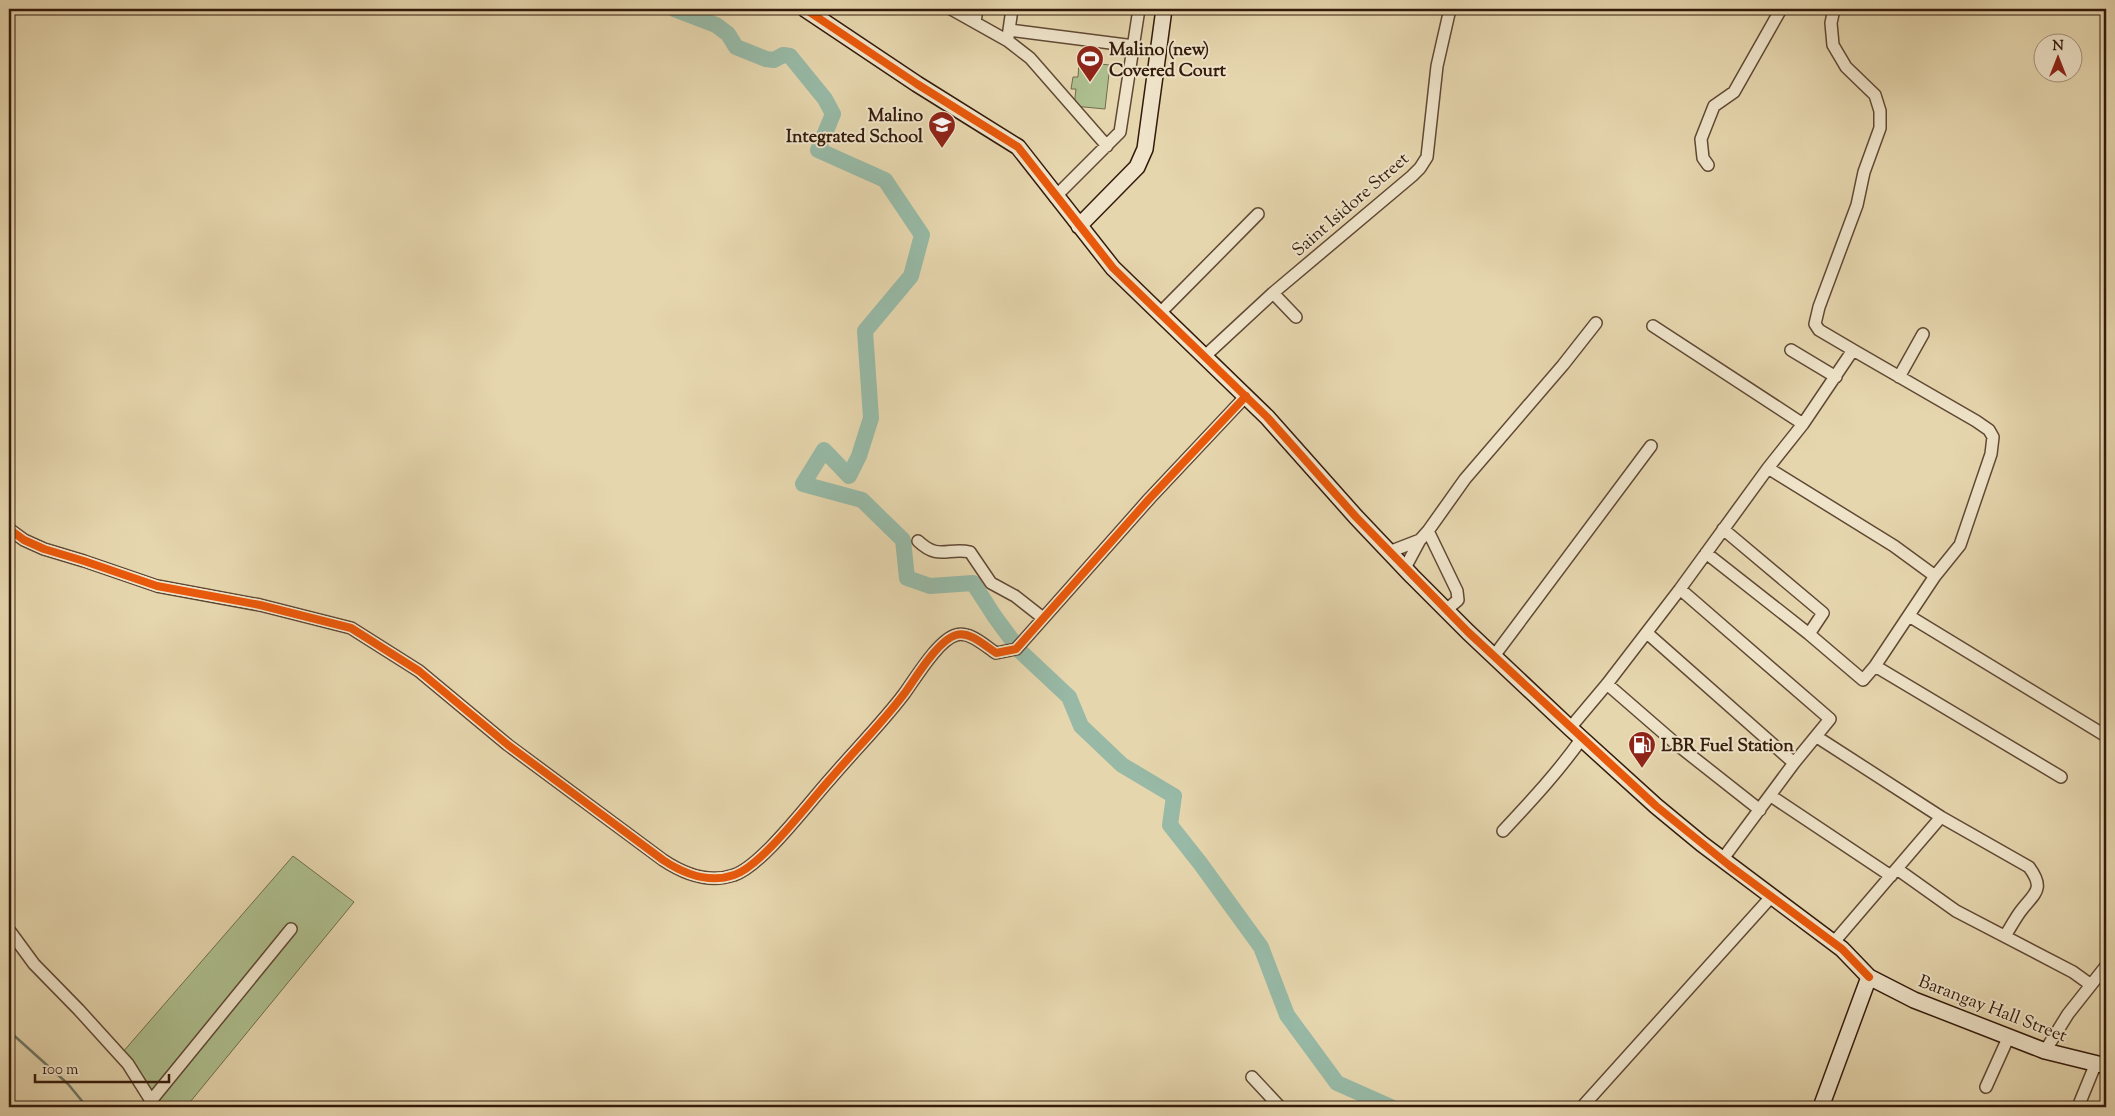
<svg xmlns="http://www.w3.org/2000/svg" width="2115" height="1116" font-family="'Sorts Mill Goudy',serif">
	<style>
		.green { fill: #aebf8f; stroke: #706c4d }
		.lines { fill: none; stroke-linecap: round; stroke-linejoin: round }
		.stream { stroke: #6f7968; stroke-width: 2.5 }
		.river { stroke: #97b9a6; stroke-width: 16 }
		.street-casing { stroke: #604934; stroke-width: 14 }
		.secondary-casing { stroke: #331a0b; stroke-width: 18 }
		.street { stroke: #efe4ca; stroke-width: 11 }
		.secondary { stroke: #efe4ca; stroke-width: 15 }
		.cycleway-casing { stroke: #efe4ca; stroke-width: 11 }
		.cycleway { stroke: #e8590c; stroke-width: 8 }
		.labels { text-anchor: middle; stroke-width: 4; stroke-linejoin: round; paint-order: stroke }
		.poi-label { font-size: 18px; font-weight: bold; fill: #331a0b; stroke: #efe4ca; text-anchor: start }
		.street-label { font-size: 18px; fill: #331a0b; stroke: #efe4ca }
	</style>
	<rect width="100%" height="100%" fill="#e6d6ae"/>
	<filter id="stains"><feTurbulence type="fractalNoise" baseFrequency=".004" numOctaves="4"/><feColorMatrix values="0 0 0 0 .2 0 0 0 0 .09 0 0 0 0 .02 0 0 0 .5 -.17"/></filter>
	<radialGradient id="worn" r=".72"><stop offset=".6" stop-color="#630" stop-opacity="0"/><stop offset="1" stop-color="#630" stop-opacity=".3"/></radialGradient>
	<!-- green -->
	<path class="green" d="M 1079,62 L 1110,65 L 1105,109 L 1074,106 L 1076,89 L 1071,89 L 1073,77 L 1078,77 Z
		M 293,856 L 354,902 L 186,1107 L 163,1107 L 122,1053 Z"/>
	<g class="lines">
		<!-- stream -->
		<path class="stream" d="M 9,1031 L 68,1084 L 87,1107"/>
		<!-- river -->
		<path class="river" d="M 674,9 L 716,25 L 728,34 L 736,47 L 766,59 L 774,60 L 783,55 L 790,56 L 825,99 L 833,114 L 818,150 L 885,180 L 922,235 L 911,276 L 865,331 L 871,418 L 859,456 L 849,476 L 824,450 L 803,484 L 862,500 L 903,540 L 907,578 L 930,586 L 973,583 L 995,617 L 1020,651 L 1069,697 L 1081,726 L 1122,765 L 1174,796 L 1170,825 L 1200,863 L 1261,947 L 1287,1015 L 1337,1083 L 1391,1107"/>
		<defs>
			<path id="street" d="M 951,9 L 1008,41 L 1030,58 L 1107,146
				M 1834,9 L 1831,23 L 1833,45 L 1846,67 L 1875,95 L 1880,111 L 1880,128 L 1864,172 L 1857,205 L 1819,307 L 1815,324 L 1819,330 L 1853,350
				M 975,22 L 977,9
				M 1009,30 L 1134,46
				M 1008,37 L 1012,9
				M 1708,165 L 1703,158 L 1701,139 L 1714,106 L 1734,92 L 1781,9
				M 1055,197 L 1120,132 L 1139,9
				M 1273,293 L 1296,317
				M 1160,313 L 1258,214
				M 1653,326 L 1803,424
				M 1791,350 L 1836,377
				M 1205,356 L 1273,293 L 1412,176 L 1420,168 L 1427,157 L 1437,66 L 1450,9
				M 1899,377 L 1923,334
				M 1768,468 L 1803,424 L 1853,350 L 1976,421 L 1989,430 L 1993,437 L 1991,454 L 1960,545 L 1935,576
				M 9,529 L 24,540 L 44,549 L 84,561 L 157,586 L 260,605 L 351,628 L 419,671 L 508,745 L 663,860 C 684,874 708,884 734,875 C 762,866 810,801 832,777 C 856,749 882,723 904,694 C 915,679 938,640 956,635 C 970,631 985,646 996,653 L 1016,649 L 1150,498 L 1246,396
				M 1723,529 L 1823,613 L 1809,634
				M 1428,531 L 1457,591 L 1458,600 L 1446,610
				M 918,541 C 939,561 948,547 970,552 L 991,583 L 1015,596 L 1043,618
				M 1389,552 L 1420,540 L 1428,531 L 1465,479 L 1563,365 L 1596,323
				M 1405,568 L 1420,540
				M 1680,589 L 1768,468 L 1894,546 L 1935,576 L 1875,666 L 1863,680 L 1809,634 L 1706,553
				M 1909,616 L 2106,736
				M 1647,633 L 1794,763
				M 1494,656 L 1651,446
				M 1875,666 L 2061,777
				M 1607,684 L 1675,743 L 1760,810
				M 1570,728 L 1607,684 L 1680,589 L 1830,719 L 1794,763 L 1722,860
				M 1817,737 L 1941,817 L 2029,867 C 2046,890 2034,893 2020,912 C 2015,919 2010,928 2005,936
				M 1771,796 L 1891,876
				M 1503,831 C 1531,801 1559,771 1582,738
				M 1897,869 L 1956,911 L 2073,972 L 2091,985
				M 9,930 L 34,964 L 79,1010 L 128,1064 L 155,1107
				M 1834,942 L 1941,817
				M 2045,1051 L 2068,1014 L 2106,966
				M 1252,1077 L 1280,1107
				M 1986,1087 L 2009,1036
				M 150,1102 L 291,929
				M 1582,1107 L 1771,897
				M 2078,1107 L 2096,1063"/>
			<path id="secondary" d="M 805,9 L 917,84 L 1018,147 L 1113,268 L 1267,417 L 1356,517 L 1412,576 L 1468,632 L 1570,728 L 1656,806 L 1702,844 L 1842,949 L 1869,977 L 1914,1000 L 2045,1051 L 2106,1066
				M 1079,226 L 1137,167 L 1145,149 L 1164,9
				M 1821,1107 L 1869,977"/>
		</defs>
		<!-- street casing -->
		<use href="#street" class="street-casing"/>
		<!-- secondary casing -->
		<use href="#secondary" class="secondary-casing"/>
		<!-- street -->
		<use href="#street" class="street"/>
		<!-- secondary -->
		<use href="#secondary" class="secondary"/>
		<defs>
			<path id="cycleway" d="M 805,9 L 917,84 L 1018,147 L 1113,268 L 1267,417 L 1356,517 L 1468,632 L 1656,806 L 1730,866 L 1842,949 L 1869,977
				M 9,529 L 24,540 L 44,549 L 84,561 L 157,586 L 260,605 L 351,628 L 419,671 L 508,745 L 663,860 C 684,874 708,884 734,875 C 762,866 810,801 832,777 C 856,749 882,723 904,694 C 915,679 938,640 956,635 C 970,631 985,646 996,653 L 1016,649 L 1150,498 L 1246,396"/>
		</defs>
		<!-- cycleway casing -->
		<use href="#cycleway" class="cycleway-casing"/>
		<!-- cycleway -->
		<use href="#cycleway" class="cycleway"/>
	</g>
	<!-- icons -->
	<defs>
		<symbol id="stadium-pin" viewBox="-11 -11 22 30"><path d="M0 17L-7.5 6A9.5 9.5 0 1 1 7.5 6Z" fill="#8f2418" stroke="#efe4ca"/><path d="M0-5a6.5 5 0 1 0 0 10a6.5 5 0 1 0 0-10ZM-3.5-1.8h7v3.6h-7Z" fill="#fff"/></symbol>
		<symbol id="school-pin" viewBox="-11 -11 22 30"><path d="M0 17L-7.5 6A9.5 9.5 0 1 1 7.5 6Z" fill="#8f2418" stroke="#efe4ca"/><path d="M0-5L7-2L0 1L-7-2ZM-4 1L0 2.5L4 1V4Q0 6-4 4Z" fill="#fff"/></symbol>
		<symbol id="fuel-pin" viewBox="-11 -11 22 30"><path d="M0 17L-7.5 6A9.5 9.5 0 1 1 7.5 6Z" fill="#8f2418" stroke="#efe4ca"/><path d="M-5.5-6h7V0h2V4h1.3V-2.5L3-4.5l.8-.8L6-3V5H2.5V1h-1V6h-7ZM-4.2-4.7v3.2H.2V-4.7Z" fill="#fff"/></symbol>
	</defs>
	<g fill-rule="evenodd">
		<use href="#stadium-pin" x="1074" y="43" width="32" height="43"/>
		<use href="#school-pin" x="926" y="109" width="32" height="43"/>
		<use href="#fuel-pin" x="1626" y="729" width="32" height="43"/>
	</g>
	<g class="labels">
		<!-- poi labels -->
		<g class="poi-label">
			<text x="1109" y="55">Malino (new)<tspan x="1109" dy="21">Covered Court</tspan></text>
			<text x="923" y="121" text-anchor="end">Malino<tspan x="923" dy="21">Integrated School</tspan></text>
			<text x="1661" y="751">LBR Fuel Station</text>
		</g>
		<!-- street labels -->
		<g class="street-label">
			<text transform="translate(1350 204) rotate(-41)" y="6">Saint Isidore Street</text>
			<text transform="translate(1993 1008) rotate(21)" y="6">Barangay Hall Street</text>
		</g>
	</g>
	<!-- margin -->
	<rect width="2115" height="1116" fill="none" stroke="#e6d6ae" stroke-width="30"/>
	<rect x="10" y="10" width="2095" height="1096" fill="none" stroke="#331a0b" stroke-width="2.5"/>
	<rect x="15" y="15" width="2085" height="1086" fill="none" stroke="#331a0b"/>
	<!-- north arrow -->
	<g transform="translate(2058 58)"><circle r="24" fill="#efe4ca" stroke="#a4937e"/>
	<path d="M0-4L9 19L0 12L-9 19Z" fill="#8f2418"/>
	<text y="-8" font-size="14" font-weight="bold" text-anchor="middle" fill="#331a0b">N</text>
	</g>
	<!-- scale -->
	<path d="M35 1074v8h134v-8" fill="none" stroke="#331a0b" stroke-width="2.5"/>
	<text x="42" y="1074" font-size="15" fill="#331a0b" stroke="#efe4ca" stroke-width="4" paint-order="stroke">100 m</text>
	<rect width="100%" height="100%" filter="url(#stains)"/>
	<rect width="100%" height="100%" fill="url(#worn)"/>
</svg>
